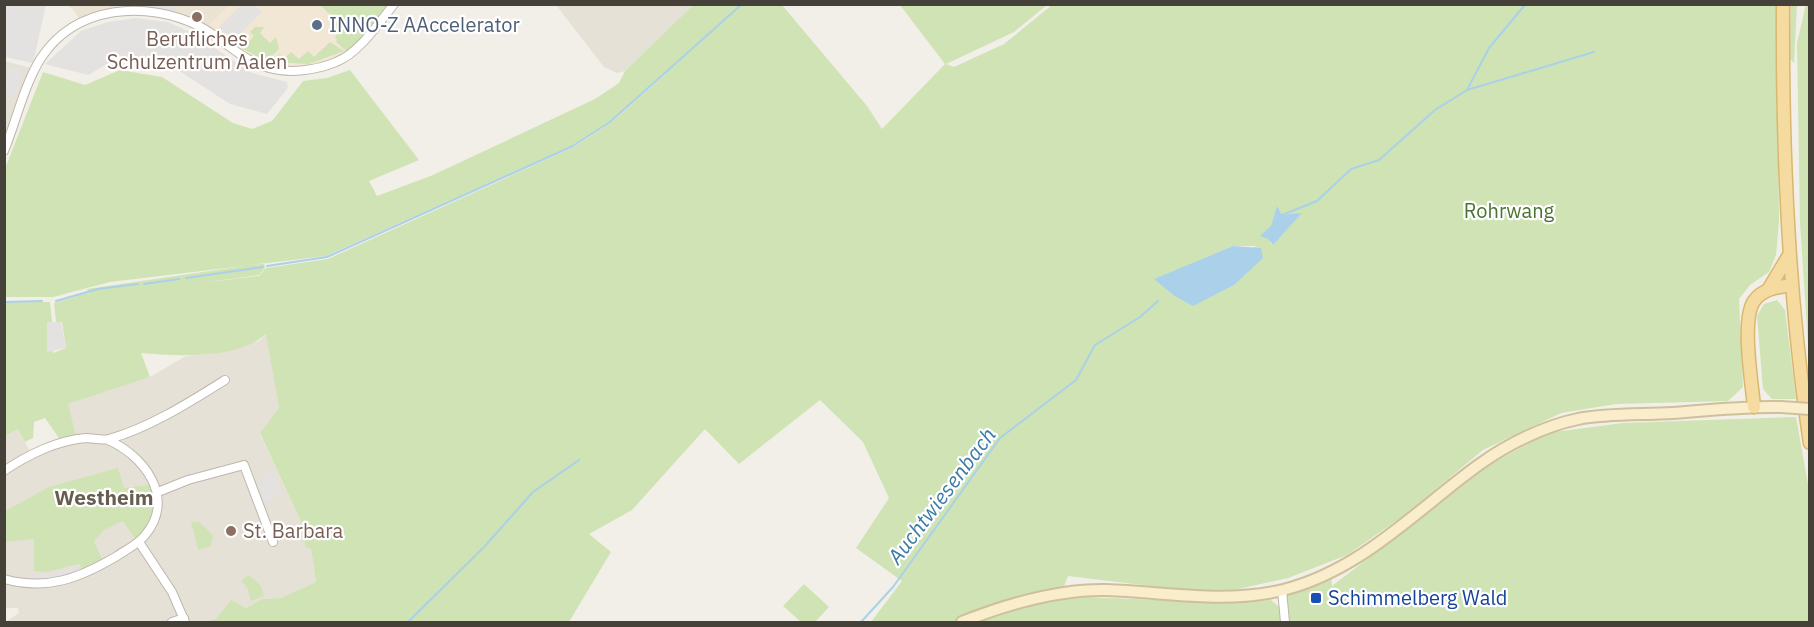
<svg xmlns="http://www.w3.org/2000/svg" width="1814" height="627" font-family="'IBM Plex Sans',sans-serif">
	<style>
		.residential { fill: #e6e1d7 }
		.commercial { fill: #f2e6d5 }
		.education { fill: #eae3d4 }
		.green { fill: #cfe3b5; fill-rule: evenodd }
		.parking { fill: #e4e2e0 }
		.water { fill: #aad1e9 }
		.lines { fill: none; stroke-linecap: round; stroke-linejoin: round }
		.stream { stroke: #aad1e9; stroke-width: 2 }
		.street-casing { stroke: #bdb7ac; stroke-width: 10 }
		.secondary-casing { stroke: #cec09c; stroke-width: 14 }
		.primary-casing { stroke: #d8b770; stroke-width: 15 }
		.street { stroke: #fff; stroke-width: 8 }
		.secondary { stroke: #f9edcb; stroke-width: 10 }
		.primary { stroke: #f5db9f; stroke-width: 12 }
		.secondary-bridge-casing { stroke: #cec09c; stroke-width: 14; stroke-linecap: butt }
		.secondary-bridge { stroke: #f9edcb; stroke-width: 10 }
		.education-dot { fill: #8d6e63; stroke: #fff; stroke-width: 2 }
		.service-dot { fill: #5c6f8a; stroke: #fff; stroke-width: 2 }
		.transit-dot { fill: #1a4fb4; stroke: #fff; stroke-width: 2 }
		.labels { text-anchor: middle; stroke-width: 4.5; stroke-linejoin: round; paint-order: stroke }
		.service-label { font-size: 20px; fill: #4e5e75; stroke: #fff; text-anchor: start }
		.education-label { font-size: 20px; fill: #785e54; stroke: #fff }
		.park-label { font-size: 20px; fill: #4a7230; stroke: #fff }
		.transit-label { font-size: 20px; fill: #164399; stroke: #fff; text-anchor: start }
		.water-label { font-size: 21px; font-style: italic; fill: #3b7ba7; stroke: #fff }
		.neighbourhood-label { font-size: 21px; font-weight: bold; fill: #675d50; stroke: #fff }
	</style>
	<rect width="100%" height="100%" fill="#f2efe8"/>
	<!-- residential -->
	<path class="residential" d="M 556,5 L 693,5 L 625,71 L 617,73 L 604,67 Z
		M 5,61 L 35,69 L 5,151 Z
		M 267,333 L 279,409 L 260,434 L 302,524 L 305,547 L 311,549 L 316,582 L 281,598 L 262,599 L 246,608 L 231,601 L 216,620 L 205,622 L 5,622 L 19,613 L 18,608 L 5,608 L 5,436 L 18,429 L 33,457 L 63,446 L 77,444 L 67,404 L 150,377 L 186,356 L 213,354 L 259,341 Z"/>
	<!-- commercial -->
	<path class="commercial" d="M 229,5 L 363,5 L 360,20 L 336,42 L 346,51 L 338,61 L 318,68 L 271,69 L 204,30 Z"/>
	<!-- education -->
	<path class="education" d="M 66,5 L 229,5 L 204,30 L 135,9 L 81,22 L 74,10 Z"/>
	<!-- green -->
	<path class="green" d="M 1806,4 L 1810,5 L 1809,359 L 1800,222 L 1797,43 Z
		M 320,5 L 389,5 L 357,44 L 346,51 L 336,42 L 337,40 L 335,37 L 338,33 L 332,27 L 337,21 Z
		M 693,5 L 782,5 L 867,106 L 882,129 L 945,64 L 900,5 L 1047,5 L 1014,32 L 946,64 L 954,67 L 1004,44 L 1052,5 L 1776,5 L 1779,220 L 1776,255 L 1769,272 L 1750,285 L 1739,299 L 1743,387 L 1728,401 L 1616,404 L 1561,413 L 1483,450 L 1403,516 L 1347,555 L 1288,578 L 1216,594 L 1068,576 L 1063,589 L 990,607 L 954,622 L 871,622 L 902,581 L 856,548 L 889,498 L 863,442 L 820,400 L 739,464 L 705,429 L 632,510 L 589,534 L 611,552 L 569,622 L 205,622 L 216,619 L 231,600 L 246,608 L 262,599 L 281,598 L 316,582 L 311,549 L 305,547 L 302,524 L 260,433 L 279,408 L 266,334 C 237,360 178,356 141,353 L 150,377 L 68,404 L 77,440 L 61,441 L 45,418 L 34,422 L 33,438 L 25,442 L 18,429 L 5,436 L 5,302 L 50,302 L 52,322 L 47,322 L 53,353 L 66,348 L 62,322 L 56,322 L 54,303 L 87,293 L 89,296 L 87,289 L 264,263 L 265,268 L 259,275 L 200,283 L 259,276 L 266,268 L 328,259 L 574,147 L 612,122 L 669,71 L 610,122 L 572,146 L 326,256 L 110,282 L 53,297 L 5,297 L 4,171 L 43,72 L 85,85 L 120,70 L 162,77 L 233,123 L 252,129 L 272,121 L 303,81 L 327,78 L 350,70 L 419,160 L 369,181 L 377,196 L 433,175 L 595,99 L 619,83 L 625,71 ZM 1277,207 L 1282,215 L 1301,214 L 1272,245 L 1268,239 ZM 1233,246 L 1256,246 L 1173,295 L 1155,279 Z
		M 1791,5 L 1797,5 L 1794,63 L 1789,58 Z
		M 255,27 L 264,27 L 260,33 L 270,43 L 276,37 L 279,49 L 266,61 L 237,46 L 241,41 L 246,45 L 254,36 L 250,32 Z
		M 330,42 L 344,51 L 309,64 L 270,62 L 279,54 L 285,58 L 291,52 L 299,59 L 308,51 L 314,57 Z
		M 1777,300 L 1785,310 L 1796,399 L 1772,399 L 1763,389 L 1757,316 L 1764,304 Z
		M 1796,417 L 1809,490 L 1809,622 L 1288,622 L 1285,591 L 1331,575 L 1332,586 L 1490,465 L 1547,433 L 1623,423 Z
		M 118,468 L 124,488 L 150,485 C 158,505 150,526 136,540 L 123,521 L 104,530 L 94,541 L 103,561 L 84,571 L 79,564 L 46,572 L 34,571 L 34,539 L 5,542 L 5,511 L 49,487 Z
		M 191,522 L 199,522 L 213,535 L 211,546 L 198,550 Z
		M 249,575 L 261,586 L 264,596 L 251,601 L 247,587 L 241,581 Z
		M 804,584 L 829,607 L 815,622 L 801,622 L 783,606 Z
		M 1083,597 L 1209,602 L 1271,600 L 1279,607 L 1281,621 L 977,622 L 1049,600 Z"/>
	<!-- parking -->
	<path class="parking" d="M 5,4 L 46,5 L 33,63 L 5,57 Z
		M 242,4 L 255,5 L 262,12 L 233,41 L 219,27 Z
		M 110,5 L 176,5 L 173,15 L 114,11 Z
		M 136,18 L 168,22 L 194,34 L 252,73 L 287,82 L 288,88 L 267,114 L 230,104 L 164,61 L 139,57 L 116,59 L 88,75 L 45,64 L 81,31 L 108,22 Z
		M 10,66 L 23,70 L 15,96 L 5,95 L 5,82 Z
		M 47,322 L 61,322 L 66,348 L 47,352 Z
		M 274,471 L 282,494 L 264,503 L 257,481 Z
		M 78,566 L 81,572 L 50,581 L 27,581 L 28,574 L 48,575 Z"/>
	<!-- water -->
	<path class="water" d="M 1277,206 L 1282,215 L 1302,213 L 1273,245 L 1268,239 L 1260,236 L 1271,226 Z
		M 1233,246 L 1261,248 L 1263,258 L 1234,285 L 1193,306 L 1173,295 L 1154,279 Z"/>
	<g class="lines">
		<!-- stream -->
		<path class="stream" d="M 1467,90 L 1489,48 L 1524,6
			M 1282,215 L 1317,201 L 1351,169 L 1379,160 L 1435,110 L 1467,90 L 1594,52
			M 267,266 L 327,257 L 573,146 L 610,122 L 742,4
			M 186,278 L 263,267
			M 144,284 L 179,279
			M 56,301 L 98,289 L 138,284
			M 4,302 L 42,301
			M 408,622 L 485,546 L 533,492 L 579,460
			M 861,622 L 893,587 L 1000,438 L 1076,380 L 1095,345 L 1140,317 L 1158,301"/>
		<defs>
			<path id="street" d="M 4,151 C 16,122 24,85 41,58 C 76,5 146,0 199,26 C 224,39 242,61 269,68 C 290,74 317,70 336,62 C 359,53 379,23 394,4
				M 4,471 C 27,455 58,440 86,438 C 93,438 102,441 109,439 C 149,428 190,402 225,380
				M 158,492 L 188,480 L 244,465 L 273,542
				M 139,542 L 172,592 L 185,622
				M 4,579 C 47,591 80,578 117,556 C 127,549 139,544 146,534 C 176,497 143,455 108,440
				M 1282,590 L 1285,622
				M 172,622 L 184,618"/>
			<path id="secondary" d="M 962,622 C 1007,604 1057,589 1107,590 C 1165,592 1225,604 1283,590 C 1362,570 1416,510 1480,464 C 1508,444 1544,426 1578,419 C 1609,413 1641,415 1673,413 C 1709,410 1745,406 1781,407"/>
			<path id="primary" d="M 1783,4 C 1782,152 1788,298 1810,443
				M 1768,290 L 1789,255
				M 1754,407 C 1752,383 1741,320 1754,301 C 1762,289 1778,287 1791,285"/>
		</defs>
		<!-- street casing -->
		<use href="#street" class="street-casing"/>
		<!-- secondary casing -->
		<use href="#secondary" class="secondary-casing"/>
		<!-- primary casing -->
		<use href="#primary" class="primary-casing"/>
		<!-- street -->
		<use href="#street" class="street"/>
		<!-- secondary -->
		<use href="#secondary" class="secondary"/>
		<!-- primary -->
		<use href="#primary" class="primary"/>
		<defs>
			<path id="secondary-bridge" d="M 1781,407 L 1810,409"/>
		</defs>
		<!-- secondary-bridge casing -->
		<use href="#secondary-bridge" class="secondary-bridge-casing"/>
		<!-- secondary-bridge -->
		<use href="#secondary-bridge" class="secondary-bridge"/>
	</g>
	<!-- markers -->
	<g class="education-dot">
		<circle cx="197" cy="17" r="6"/>
		<circle cx="231" cy="531" r="6"/>
	</g>
	<circle class="service-dot" cx="317" cy="25" r="6"/>
	<rect class="transit-dot" x="1310" y="592" width="12" height="12" rx="3"/>
	<g class="labels">
		<!-- service labels -->
		<g class="service-label">
			<text x="329" y="32">INNO-Z AAccelerator</text>
		</g>
		<!-- education labels -->
		<g class="education-label">
			<text x="197" y="46">Berufliches<tspan x="197" dy="23">Schulzentrum Aalen</tspan></text>
			<text x="243" y="538" text-anchor="start">St. Barbara</text>
		</g>
		<!-- park labels -->
		<g class="park-label">
			<text x="1509" y="218">Rohrwang</text>
		</g>
		<!-- transit labels -->
		<g class="transit-label">
			<text x="1328" y="605">Schimmelberg Wald</text>
		</g>
		<!-- water labels -->
		<g class="water-label">
			<text transform="translate(942 496) rotate(-53)" y="7">Auchtwiesenbach</text>
		</g>
		<!-- neighbourhood labels -->
		<g class="neighbourhood-label">
			<text x="104" y="505">Westheim</text>
		</g>
	</g>
	<!-- border -->
	<rect width="1814" height="627" fill="none" stroke="#454038" stroke-width="12"/>
</svg>
